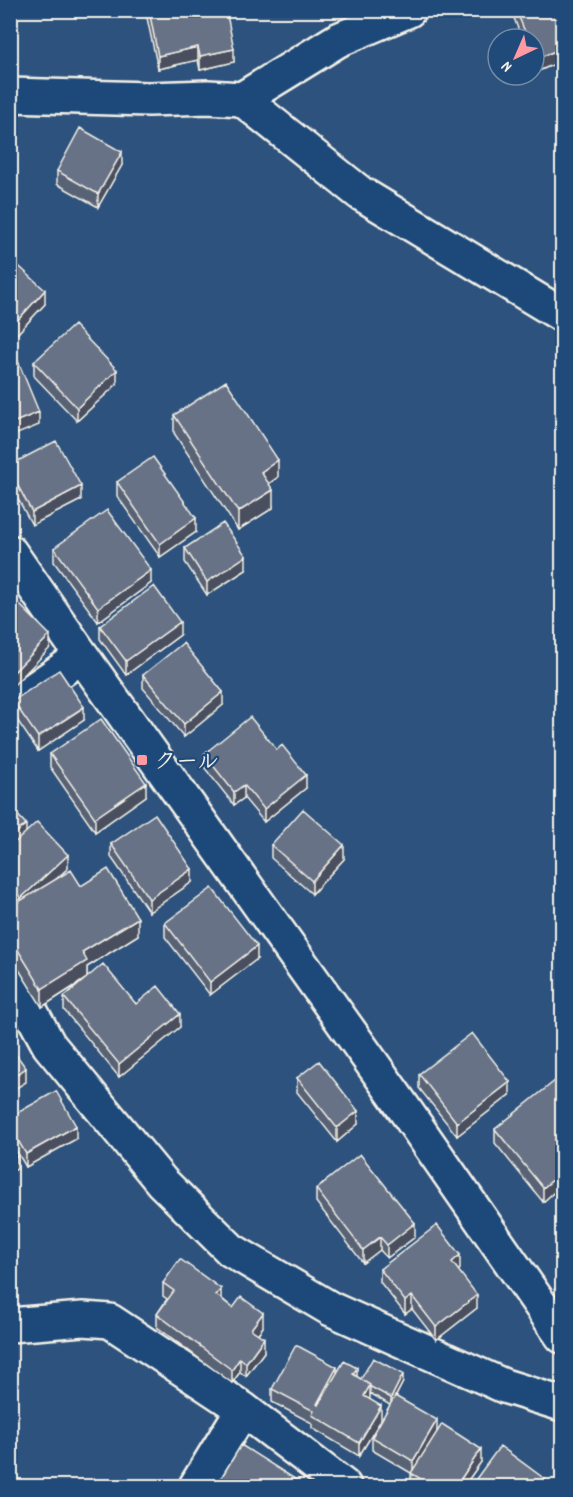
<svg xmlns="http://www.w3.org/2000/svg" width="573" height="1497" font-family="Dekko,'Klee One',sans-serif">
	<style>
		.lines { fill: none; stroke-linecap: round; stroke-linejoin: round }
		.minor-casing { stroke: #f4f1e8; stroke-width: 38 }
		.tertiary-casing { stroke: #f4f1e8; stroke-width: 38 }
		.minor { stroke: #1f4a7a; stroke-width: 33 }
		.tertiary { stroke: #1f4a7a; stroke-width: 33 }
		.wall { fill: #596274; stroke: #f4f1e8; stroke-width: 1.5 }
		.shaded-wall { fill: #48505e; stroke: #f4f1e8; stroke-width: 1.5 }
		.building { fill: #677287; stroke: #f4f1e8; stroke-width: 1.5 }
		.poi-dot { fill: #ff9aa2; stroke: #1f4a7a; stroke-width: 2 }
		.labels { text-anchor: middle; stroke-width: 4.5; stroke-linejoin: round; paint-order: stroke }
		.poi-label { font-size: 22px; font-weight: bold; fill: #f4f1e8; stroke: #1f4a7a; text-anchor: start }
	</style>
	<rect width="100%" height="100%" fill="#2d527d"/>
	<filter id="ink" filterUnits="userSpaceOnUse"><feTurbulence type="fractalNoise" baseFrequency=".0167" numOctaves="2"/><feDisplacementMap in="SourceGraphic" scale="12" xChannelSelector="R" yChannelSelector="G"/><feConvolveMatrix kernelMatrix="1 2 1 2 8 2 1 2 1" color-interpolation-filters="sRGB"/></filter>
	<g filter="url(#ink)">
		<g class="lines">
			<defs>
				<path id="minor" d="M 10,95 L 149,99 L 208,97 L 242,99 L 360,193 L 562,315
					M 242,99 L 338,40 L 409,10
					M 10,706 L 82,656
					M 10,973 L 49,1045 L 162,1182 L 231,1250 L 331,1309 L 504,1386 L 562,1404
					M 10,1325 L 83,1319 L 110,1321 L 243,1409 L 344,1486
					M 196,1486 L 243,1409"/>
				<path id="tertiary" d="M 10,552 L 82,656 L 394,1094 L 562,1336"/>
			</defs>
			<!-- minor casing -->
			<use href="#minor" class="minor-casing"/>
			<!-- tertiary casing -->
			<use href="#tertiary" class="tertiary-casing"/>
			<!-- minor -->
			<use href="#minor" class="minor"/>
			<!-- tertiary -->
			<use href="#tertiary" class="tertiary"/>
		</g>
		<!-- wall -->
		<path class="wall" d="M 147,10 L 226,10 L 234,62 L 200,70 L 198,60 L 158,69 L 147,18 Z
			M 511,10 L 562,10 L 562,61 L 536,72 L 534,68 L 534,39 L 522,39 Z
			M 122,165 L 98,207 L 57,184 L 57,171 Z
			M 10,258 L 45,304 L 16,335 L 10,330 Z
			M 34,362 L 117,384 L 77,421 L 34,376 Z
			M 174,415 L 278,477 L 269,484 L 273,508 L 238,530 L 174,433 Z
			M 10,465 L 81,500 L 32,525 L 10,484 Z
			M 117,482 L 196,532 L 160,557 L 117,496 Z
			M 54,548 L 151,583 L 98,622 L 54,562 Z
			M 185,548 L 246,570 L 207,595 L 185,562 Z
			M 100,626 L 180,635 L 126,675 L 100,639 Z
			M 143,675 L 223,705 L 184,737 L 143,688 Z
			M 13,701 L 84,720 L 38,751 L 13,714 Z
			M 50,754 L 146,796 L 95,832 L 50,767 Z
			M 204,754 L 306,788 L 264,822 L 244,798 L 234,805 L 204,767 Z
			M 10,807 L 26,833 L 68,868 L 57,879 L 81,886 L 138,935 L 87,967 L 87,977 L 180,1027 L 119,1077 L 64,1010 L 64,997 L 81,982 L 42,1007 L 10,955 L 10,907 L 14,905 L 10,900 Z
			M 111,844 L 192,882 L 149,912 L 111,857 Z
			M 271,845 L 344,859 L 312,894 L 271,858 Z
			M 165,923 L 257,959 L 210,995 L 165,937 Z
			M 419,1074 L 510,1095 L 457,1136 L 419,1088 Z
			M 297,1078 L 358,1124 L 337,1142 L 297,1092 Z
			M 562,1088 L 562,1185 L 543,1202 L 495,1143 L 495,1129 Z
			M 10,1117 L 76,1139 L 26,1167 L 10,1140 Z
			M 316,1189 L 415,1237 L 387,1258 L 380,1250 L 363,1263 L 316,1202 Z
			M 380,1269 L 460,1269 L 458,1270 L 477,1308 L 436,1340 L 412,1309 L 405,1314 L 380,1282 Z
			M 163,1283 L 221,1298 L 233,1308 L 263,1327 L 258,1334 L 264,1352 L 246,1376 L 240,1372 L 232,1383 L 157,1327 L 157,1314 L 167,1299 L 163,1296 Z
			M 337,1373 L 357,1377 L 361,1379 L 403,1382 L 396,1396 L 437,1433 L 481,1462 L 464,1486 L 411,1486 L 411,1473 L 372,1450 L 372,1437 L 390,1405 L 370,1393 L 369,1399 L 381,1420 L 359,1456 L 312,1428 L 312,1423 L 272,1402 L 272,1389 Z"/>
		<!-- shaded-wall -->
		<path class="shaded-wall" d="M 198,47 L 198,60 L 158,69 L 158,56 Z
			M 562,48 L 562,61 L 536,72 L 536,59 Z
			M 234,49 L 234,62 L 200,70 L 200,56 Z
			M 122,152 L 122,165 L 98,207 L 98,194 Z
			M 45,290 L 45,304 L 16,335 L 16,322 Z
			M 117,370 L 117,384 L 77,421 L 77,408 Z
			M 39,412 L 39,425 L 10,437 L 10,424 Z
			M 278,460 L 278,477 L 261,489 L 261,472 Z
			M 81,486 L 81,500 L 32,525 L 32,512 Z
			M 273,490 L 273,508 L 238,530 L 238,512 Z
			M 196,518 L 196,532 L 160,557 L 160,544 Z
			M 246,556 L 246,570 L 207,595 L 207,582 Z
			M 151,570 L 151,583 L 98,622 L 98,608 Z
			M 180,622 L 180,635 L 126,675 L 126,661 Z
			M 50,635 L 50,648 L 10,689 L 10,676 Z
			M 223,692 L 223,705 L 184,737 L 184,724 Z
			M 84,707 L 84,720 L 38,751 L 38,737 Z
			M 306,775 L 306,788 L 264,822 L 264,809 Z
			M 146,783 L 146,796 L 95,832 L 95,818 Z
			M 244,785 L 244,798 L 234,805 L 234,792 Z
			M 26,824 L 26,837 L 10,851 L 10,838 Z
			M 344,845 L 344,859 L 312,894 L 312,881 Z
			M 68,855 L 68,868 L 21,912 L 21,898 Z
			M 192,869 L 192,882 L 149,912 L 149,899 Z
			M 138,918 L 138,935 L 87,967 L 87,978 L 42,1007 L 42,989 L 82,952 Z
			M 257,946 L 257,959 L 210,995 L 210,982 Z
			M 180,1014 L 180,1027 L 119,1077 L 119,1064 Z
			M 26,1068 L 26,1082 L 10,1092 L 10,1079 Z
			M 510,1082 L 510,1095 L 457,1136 L 457,1123 Z
			M 358,1111 L 358,1124 L 337,1142 L 337,1128 Z
			M 76,1126 L 76,1139 L 26,1167 L 26,1154 Z
			M 17,1156 L 17,1169 L 10,1173 L 10,1160 Z
			M 562,1172 L 562,1185 L 543,1202 L 543,1188 Z
			M 415,1223 L 415,1237 L 387,1258 L 387,1245 Z
			M 380,1237 L 380,1250 L 363,1263 L 363,1250 Z
			M 460,1255 L 460,1269 L 452,1275 L 452,1262 Z
			M 221,1289 L 221,1302 L 216,1295 Z
			M 477,1295 L 477,1308 L 436,1340 L 436,1327 Z
			M 412,1296 L 412,1309 L 405,1314 L 405,1301 Z
			M 263,1313 L 263,1327 L 251,1342 L 251,1329 Z
			M 264,1338 L 264,1352 L 246,1376 L 246,1363 Z
			M 240,1358 L 240,1372 L 232,1383 L 232,1370 Z
			M 337,1367 L 337,1381 L 317,1418 L 317,1404 Z
			M 357,1368 L 357,1381 L 353,1374 Z
			M 403,1374 L 403,1382 L 391,1405 L 391,1398 Z
			M 370,1385 L 370,1398 L 364,1409 L 364,1396 Z
			M 381,1406 L 381,1420 L 359,1456 L 359,1443 Z
			M 437,1420 L 437,1433 L 413,1475 L 413,1461 Z
			M 481,1449 L 481,1462 L 464,1486 L 456,1486 Z"/>
		<!-- building -->
		<path class="building" d="M 149,10 L 226,10 L 234,49 L 200,56 L 198,47 L 158,56 Z
			M 516,10 L 562,10 L 562,48 L 536,59 L 534,54 L 534,39 L 528,39 Z
			M 80,128 L 122,152 L 98,194 L 57,171 Z
			M 10,258 L 45,290 L 16,322 L 10,317 Z
			M 74,325 L 117,370 L 77,408 L 34,362 Z
			M 18,361 L 39,412 L 10,424 L 10,364 Z
			M 226,381 L 278,460 L 261,472 L 273,490 L 238,512 L 174,415 Z
			M 56,441 L 81,486 L 32,512 L 10,471 L 10,465 Z
			M 153,457 L 196,518 L 160,544 L 117,482 Z
			M 107,510 L 151,570 L 98,608 L 54,548 Z
			M 223,523 L 246,556 L 207,582 L 185,548 Z
			M 154,586 L 180,622 L 126,661 L 100,626 Z
			M 11,596 L 50,635 L 10,676 L 10,597 Z
			M 183,643 L 223,692 L 184,724 L 143,675 Z
			M 59,670 L 84,707 L 38,737 L 13,701 Z
			M 250,717 L 277,750 L 282,745 L 306,775 L 264,809 L 244,785 L 234,792 L 204,754 Z
			M 101,719 L 146,783 L 95,818 L 50,754 Z
			M 10,807 L 26,824 L 10,838 Z
			M 303,809 L 344,845 L 312,881 L 271,845 Z
			M 155,814 L 192,869 L 149,899 L 111,844 Z
			M 37,822 L 68,855 L 21,898 L 10,887 L 10,847 Z
			M 108,869 L 138,918 L 82,952 L 87,961 L 42,989 L 10,937 L 10,907 L 71,870 L 81,886 Z
			M 212,888 L 257,946 L 210,982 L 165,923 Z
			M 103,964 L 136,1004 L 158,986 L 180,1014 L 119,1064 L 64,997 Z
			M 472,1033 L 510,1082 L 457,1123 L 419,1074 Z
			M 10,1046 L 26,1068 L 10,1079 Z
			M 319,1061 L 358,1111 L 337,1128 L 297,1078 Z
			M 556,1080 L 562,1088 L 562,1172 L 543,1188 L 495,1129 Z
			M 56,1091 L 76,1126 L 26,1154 L 10,1127 L 10,1117 Z
			M 10,1146 L 17,1156 L 10,1160 Z
			M 360,1154 L 415,1223 L 387,1245 L 380,1237 L 363,1250 L 316,1189 Z
			M 437,1225 L 460,1255 L 452,1262 L 477,1295 L 436,1327 L 412,1296 L 405,1301 L 380,1269 Z
			M 180,1259 L 221,1289 L 216,1295 L 233,1308 L 241,1297 L 263,1313 L 251,1329 L 264,1338 L 246,1363 L 240,1358 L 232,1370 L 157,1314 L 174,1291 L 163,1283 Z
			M 296,1345 L 337,1367 L 317,1404 L 318,1405 L 344,1361 L 357,1368 L 353,1374 L 370,1385 L 364,1396 L 381,1406 L 359,1443 L 312,1415 L 314,1411 L 272,1389 Z
			M 373,1358 L 403,1374 L 391,1398 L 369,1386 L 370,1385 L 361,1379 Z
			M 395,1396 L 437,1420 L 413,1461 L 372,1437 Z
			M 442,1424 L 481,1449 L 456,1486 L 432,1486 L 411,1473 Z
			M 241,1445 L 306,1486 L 224,1486 L 218,1483 Z
			M 500,1446 L 553,1485 L 552,1486 L 478,1486 L 473,1483 Z"/>
	</g>
	<!-- markers -->
	<rect class="poi-dot" x="136" y="754" width="12" height="12" rx="3"/>
	<g class="labels">
		<!-- poi labels -->
		<g class="poi-label">
			<text x="154" y="768">クール</text>
		</g>
	</g>
	<!-- margin -->
	<rect width="573" height="1497" fill="none" stroke="#1f4a7a" stroke-width="36"/>
	<rect x="18" y="18" width="537" height="1461" fill="none" stroke="#f4f1e8" stroke-width="2" filter="url(#ink)"/>
	<!-- north arrow -->
	<g transform="translate(516 57) rotate(224)"><circle r="28" fill="#1f4a7a" stroke="#748da6" stroke-width="1.5"/>
	<path d="M0-4.5L10 22L0 15L-10 22Z" fill="#ff9aa2"/>
	<text y="-9" font-size="16" font-weight="bold" text-anchor="middle" fill="#f4f1e8">N</text>
	</g>
</svg>
